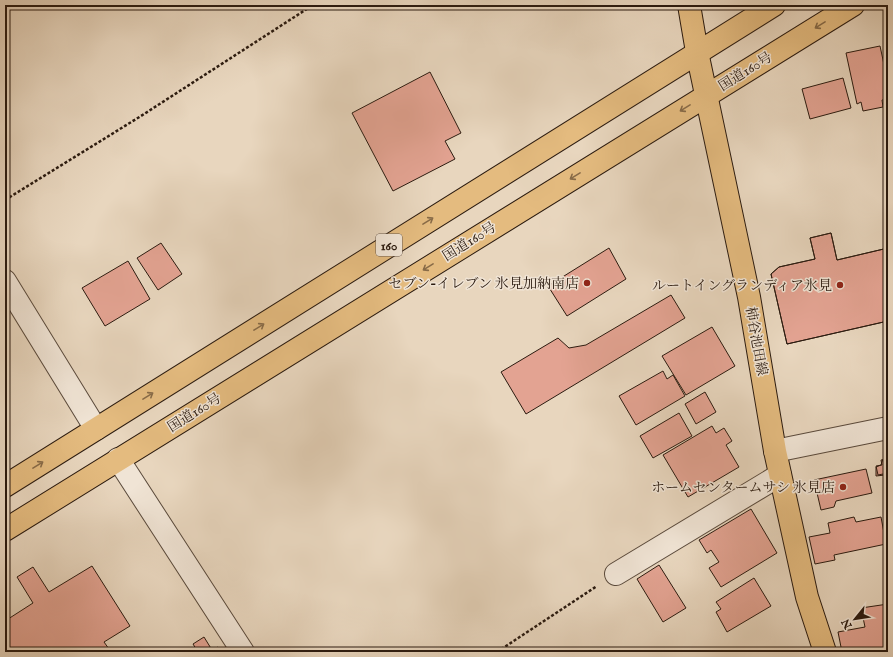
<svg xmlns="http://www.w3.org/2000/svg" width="893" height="657" font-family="'IM FELL English','Noto Serif JP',serif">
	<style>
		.building { fill: #e3a392; stroke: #2b1b10 }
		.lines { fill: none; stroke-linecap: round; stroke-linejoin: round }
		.minor-casing { stroke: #5a4a3c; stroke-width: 24 }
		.major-casing { stroke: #2b1b10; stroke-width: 24 }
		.highway-casing { stroke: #2b1b10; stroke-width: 24 }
		.path { stroke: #2b1b10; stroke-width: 2.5; stroke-dasharray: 3 2; stroke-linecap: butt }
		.minor { stroke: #f0e4d5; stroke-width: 22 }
		.major { stroke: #e4bb7f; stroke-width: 22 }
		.highway { stroke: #e4bb7f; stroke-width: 22 }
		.oneway { stroke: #886b48 }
		.poi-dot { fill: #8f2418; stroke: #f0e4d5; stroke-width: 1.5 }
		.labels { text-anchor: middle; stroke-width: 3; stroke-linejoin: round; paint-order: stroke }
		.shield { fill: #f0e4d5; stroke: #66574b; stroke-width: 1 }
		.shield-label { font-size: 13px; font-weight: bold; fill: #2b1b10 }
		.street-label { font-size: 14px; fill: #2b1b10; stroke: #f0e4d5 }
		.poi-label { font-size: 14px; fill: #2b1b10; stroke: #f0e4d5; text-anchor: end }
	</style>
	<rect width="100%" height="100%" fill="#e8d6be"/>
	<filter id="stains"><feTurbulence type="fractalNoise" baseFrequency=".005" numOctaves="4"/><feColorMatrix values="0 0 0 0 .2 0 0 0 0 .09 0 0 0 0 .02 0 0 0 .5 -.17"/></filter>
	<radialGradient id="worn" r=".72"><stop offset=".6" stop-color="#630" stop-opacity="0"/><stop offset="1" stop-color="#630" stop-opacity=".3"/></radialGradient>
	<!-- building -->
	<path class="building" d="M 880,46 L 888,83 L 888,99 L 882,100 L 883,107 L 863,111 L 861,102 L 857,104 L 846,53 Z
		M 430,72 L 461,133 L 445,141 L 455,159 L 393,191 L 352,113 Z
		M 843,78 L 851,108 L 810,119 L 802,89 Z
		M 831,233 L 837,260 L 888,248 L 888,321 L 787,344 L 771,274 L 779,267 L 815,259 L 810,238 Z
		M 831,233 L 837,260 L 888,248 L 888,321 L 787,344 L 771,274 L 779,267 L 815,259 L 810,238 Z
		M 161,243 L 182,274 L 158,290 L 137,258 Z
		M 609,248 L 626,279 L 567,316 L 548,286 Z
		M 128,261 L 150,299 L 105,326 L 82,288 Z
		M 671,295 L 685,318 L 526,414 L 501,372 L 558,338 L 569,348 L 586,345 Z
		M 712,327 L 735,366 L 686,395 L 662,356 Z
		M 663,371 L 667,379 L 673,375 L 685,396 L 636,425 L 619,396 Z
		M 705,392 L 716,412 L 696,424 L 685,404 Z
		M 679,413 L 692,436 L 653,458 L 640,436 Z
		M 712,426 L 716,433 L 724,428 L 732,441 L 726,445 L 739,467 L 688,497 L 663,455 Z
		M 888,458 L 888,490 L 885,475 L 876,476 L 876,467 L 881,465 L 883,459 Z
		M 888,459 L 888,495 L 883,474 L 878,475 L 876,466 L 882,465 L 881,460 Z
		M 866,469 L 872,493 L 836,501 L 834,507 L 821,510 L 814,480 Z
		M 751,509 L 777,553 L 721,587 L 709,568 L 719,562 L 711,550 L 707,553 L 699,540 Z
		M 854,517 L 856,522 L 881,517 L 886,544 L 834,555 L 835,560 L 815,564 L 809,537 L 830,533 L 828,523 Z
		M 659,565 L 686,608 L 663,622 L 637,579 Z
		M 92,566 L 130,626 L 104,642 L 109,649 L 104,652 L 5,652 L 5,621 L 33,603 L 17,577 L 33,567 L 49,592 Z
		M 754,578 L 771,606 L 727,632 L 716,612 L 721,609 L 716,602 Z
		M 888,604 L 888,652 L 842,652 L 838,632 L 865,627 L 861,608 Z
		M 204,637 L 212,650 L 218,647 L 221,652 L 198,652 L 193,644 Z"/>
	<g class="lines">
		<defs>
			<path id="minor" d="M 5,281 L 96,429
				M 775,451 L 888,428
				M 118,459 L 243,652
				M 616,574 L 780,475"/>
			<path id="major" d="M 689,5 L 697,52 L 749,297 L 775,451 L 807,597 L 825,652"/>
			<path id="highway" d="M 5,486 L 774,5
				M 5,530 L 853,5"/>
		</defs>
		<!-- minor casing -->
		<use href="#minor" class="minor-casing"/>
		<!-- major casing -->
		<use href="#major" class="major-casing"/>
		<!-- highway casing -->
		<use href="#highway" class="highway-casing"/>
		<!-- path -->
		<path class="path" d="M 5,200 L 141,116 L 313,5
			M 497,652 L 597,586"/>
		<!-- minor -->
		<use href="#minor" class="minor"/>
		<!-- major -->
		<use href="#major" class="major"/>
		<!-- highway -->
		<use href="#highway" class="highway"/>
	</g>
	<!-- one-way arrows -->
	<defs><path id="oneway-shaft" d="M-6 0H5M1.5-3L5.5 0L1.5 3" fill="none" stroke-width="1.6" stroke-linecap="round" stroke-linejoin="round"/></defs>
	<g class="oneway">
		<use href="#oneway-shaft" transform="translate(820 25) rotate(148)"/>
		<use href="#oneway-shaft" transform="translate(685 108) rotate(148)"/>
		<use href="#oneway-shaft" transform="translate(575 176) rotate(148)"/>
		<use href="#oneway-shaft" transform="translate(428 221) rotate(-32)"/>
		<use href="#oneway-shaft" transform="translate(428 267) rotate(148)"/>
		<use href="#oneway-shaft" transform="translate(259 327) rotate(-32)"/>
		<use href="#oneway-shaft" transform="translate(148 396) rotate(-32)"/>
		<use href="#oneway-shaft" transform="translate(38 465) rotate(-32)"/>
	</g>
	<!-- markers -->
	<g class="poi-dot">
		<circle cx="587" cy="283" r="4"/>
		<circle cx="840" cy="285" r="4"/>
		<circle cx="843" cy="487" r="4"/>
	</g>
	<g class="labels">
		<!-- shield labels -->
		<rect class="shield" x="376" y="234" width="26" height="22" rx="3"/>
		<g class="shield-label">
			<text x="389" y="250">160</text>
		</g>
		<!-- street labels -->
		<g class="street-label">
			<text transform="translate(745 71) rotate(-32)" y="5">国道160号</text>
			<text transform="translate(469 241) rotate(-32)" y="5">国道160号</text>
			<text transform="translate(757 341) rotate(80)" y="5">柿谷池田線</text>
			<text transform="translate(194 412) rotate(-32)" y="5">国道160号</text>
		</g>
		<!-- poi labels -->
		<g class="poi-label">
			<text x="579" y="288">セブン-イレブン 氷見加納南店</text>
			<text x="832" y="290">ルートイングランディア氷見</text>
			<text x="835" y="492">ホームセンタームサシ 氷見店</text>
		</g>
	</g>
	<!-- margin -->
	<rect width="893" height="657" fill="none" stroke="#e8d6be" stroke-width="20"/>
	<rect x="6" y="6" width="881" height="645" fill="none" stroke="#2b1b10" stroke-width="2"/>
	<rect x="10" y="10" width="873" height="637" fill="none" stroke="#2b1b10"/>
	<!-- north arrow -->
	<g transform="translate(855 619) rotate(240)" stroke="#f0e4d5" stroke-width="3" paint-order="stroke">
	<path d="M0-3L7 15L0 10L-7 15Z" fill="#2b1b10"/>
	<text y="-6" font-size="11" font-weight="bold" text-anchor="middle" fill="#2b1b10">N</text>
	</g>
	<rect width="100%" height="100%" filter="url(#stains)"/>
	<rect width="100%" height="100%" fill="url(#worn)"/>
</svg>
